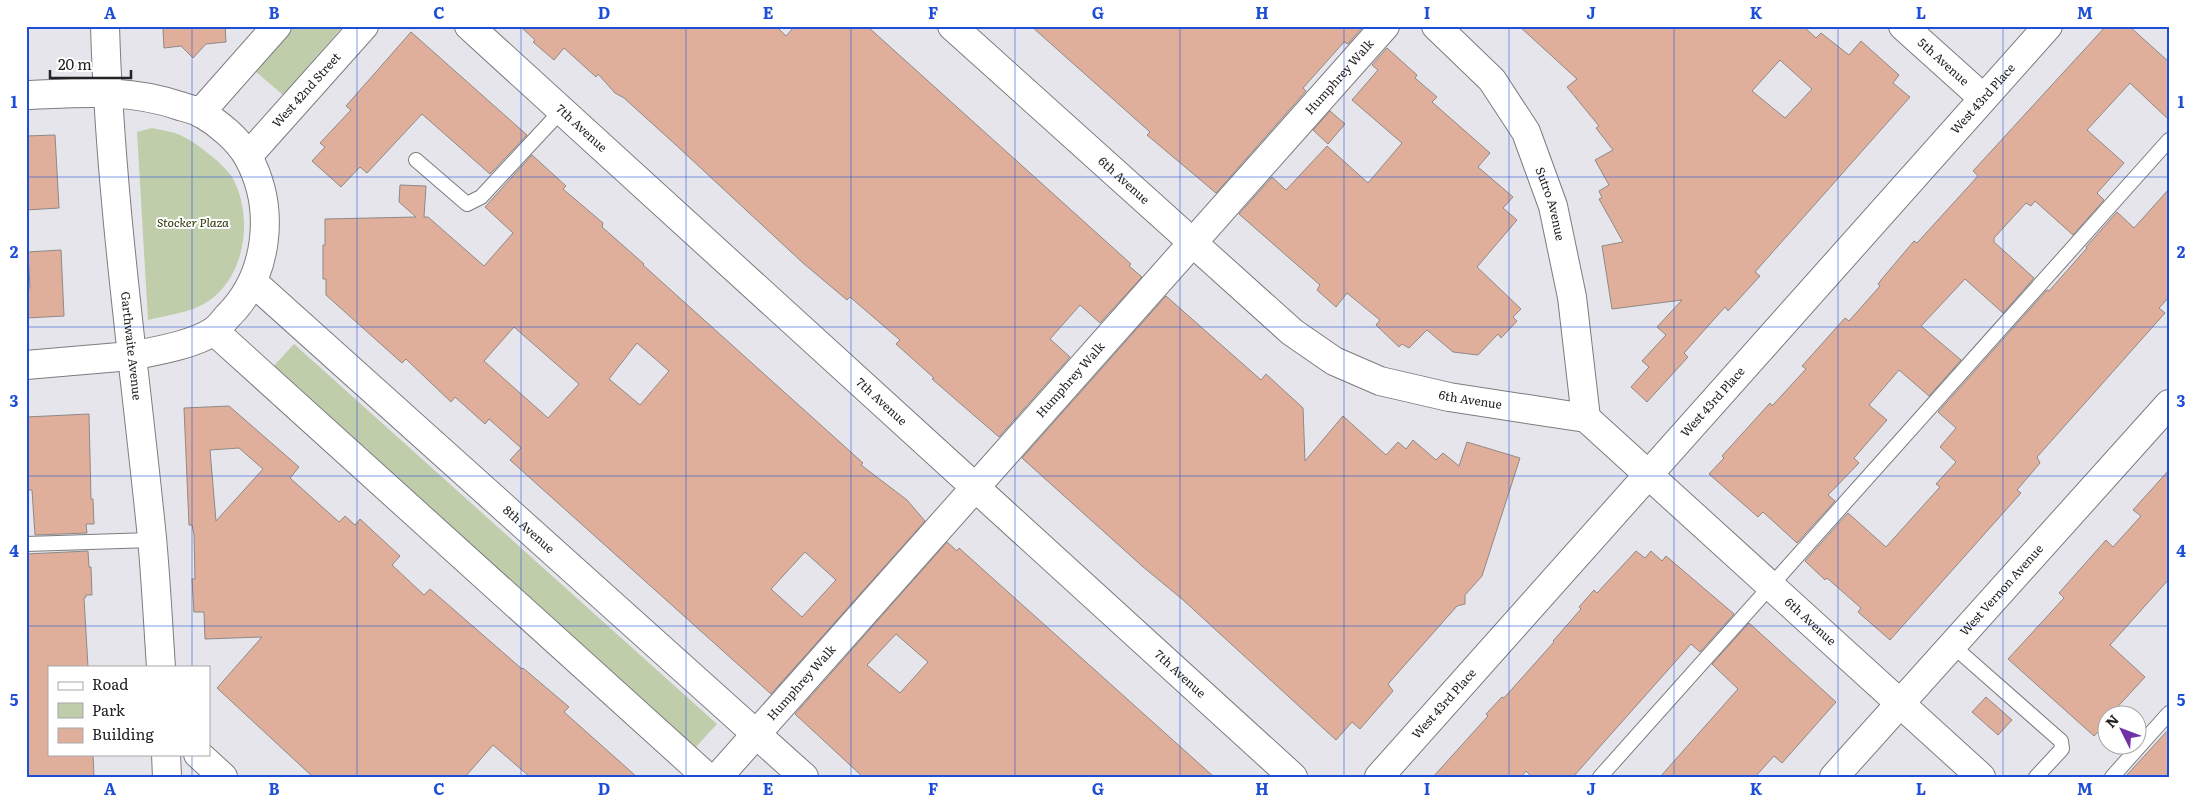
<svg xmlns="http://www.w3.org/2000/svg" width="2195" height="803" font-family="Literata,serif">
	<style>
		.green { fill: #bfcdab }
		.building { fill: #e0af9b; stroke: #8f8987; fill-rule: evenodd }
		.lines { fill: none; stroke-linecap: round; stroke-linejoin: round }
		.lane-casing { stroke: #7c7c81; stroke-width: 16 }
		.street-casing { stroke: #7c7c81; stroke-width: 30 }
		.secondary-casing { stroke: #7c7c81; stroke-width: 30 }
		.lane { stroke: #fff; stroke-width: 14 }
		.street { stroke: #fff; stroke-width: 28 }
		.secondary { stroke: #fff; stroke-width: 28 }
		.grid { fill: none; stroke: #1d4ed8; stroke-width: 1; stroke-opacity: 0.55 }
		.labels { text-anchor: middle; stroke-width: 4; stroke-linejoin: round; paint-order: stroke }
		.street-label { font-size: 12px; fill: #232325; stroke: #fff }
		.park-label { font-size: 12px; font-style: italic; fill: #253401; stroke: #fff }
		.neatline { fill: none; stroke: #1d4ed8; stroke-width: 2 }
		.grid-label { font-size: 16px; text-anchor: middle; font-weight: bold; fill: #1d4ed8 }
	</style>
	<rect width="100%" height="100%" fill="#e5e5eb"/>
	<!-- green -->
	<path class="green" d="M 295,26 L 343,26 L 283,95 L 255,71 Z
		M 152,128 C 160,130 168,131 175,133 C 191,138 223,163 232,177 C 254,216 246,277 207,302 C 190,313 167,315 148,320 L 137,132 Z
		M 294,344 L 717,724 L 693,750 L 270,370 Z"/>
	<!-- building -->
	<path class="building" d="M 160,26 L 225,26 L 226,42 L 206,44 L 193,58 L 181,46 L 164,48 L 163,29 Z
		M 520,26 L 776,26 L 786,36 L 795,26 L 867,26 L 1131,264 L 1129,266 L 1142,277 L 1100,323 L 1080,305 L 1050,339 L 1070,357 L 999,437 L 932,379 L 934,378 L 896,344 L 900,340 L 850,297 L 847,300 L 803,263 L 676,145 L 624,98 L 615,93 L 598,74 L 596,77 L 564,48 L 554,60 L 533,42 L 535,40 Z
		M 1031,26 L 1358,26 L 1361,29 L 1348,44 L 1344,42 L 1303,88 L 1306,91 L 1216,193 L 1147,135 L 1150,132 Z
		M 1519,26 L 1803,26 L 1816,38 L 1821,33 L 1849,55 L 1861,41 L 1899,75 L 1893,83 L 1910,97 L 1755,272 L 1760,276 L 1728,311 L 1725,307 L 1684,353 L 1688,357 L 1647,402 L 1631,387 L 1649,367 L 1642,361 L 1666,335 L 1657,327 L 1682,300 L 1612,309 L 1602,246 L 1623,242 L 1599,199 L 1602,198 L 1599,191 L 1609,185 L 1595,160 L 1613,150 L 1596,128 L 1599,126 L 1567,87 L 1577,79 ZM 1780,60 L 1812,89 L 1785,118 L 1752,91 Z
		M 2106,26 L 2129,26 L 2169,62 L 2169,120 L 2130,83 L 2087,130 L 2124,163 L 2097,193 L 2104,200 L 2073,235 L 2035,201 L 2031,206 L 2026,203 L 1994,238 L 1994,242 L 2034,278 L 2003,313 L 1965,279 L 1921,326 L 1961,360 L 1929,396 L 1899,370 L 1869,405 L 1887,420 L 1854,458 L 1859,463 L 1828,495 L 1835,501 L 1797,543 L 1763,512 L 1758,517 L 1709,474 L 1724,458 L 1722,456 L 1770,403 L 1772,406 L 1806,369 L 1802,366 L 1845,318 L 1849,321 L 1880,286 L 1878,284 L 1881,280 L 1914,241 L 1917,243 L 1978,176 L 1973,171 Z
		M 411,32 L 527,135 L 490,174 L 422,114 L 367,173 L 360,167 L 341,187 L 312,161 L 325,147 L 320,143 L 351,110 L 346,106 Z
		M 1387,48 L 1417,75 L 1415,78 L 1437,97 L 1432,102 L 1490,153 L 1478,167 L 1513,197 L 1503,208 L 1517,220 L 1477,267 L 1521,309 L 1513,317 L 1517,321 L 1501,338 L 1498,334 L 1478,355 L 1453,352 L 1427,330 L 1409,348 L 1402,344 L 1399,347 L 1376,325 L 1380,320 L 1347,293 L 1336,307 L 1317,290 L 1320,285 L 1239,214 L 1272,177 L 1286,190 L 1327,146 L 1368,183 L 1402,143 L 1352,100 L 1378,70 L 1372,65 Z
		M 1330,111 L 1345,124 L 1328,144 L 1313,130 Z
		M 55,135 L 59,208 L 26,210 L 26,136 Z
		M 532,155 L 566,186 L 563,189 L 603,223 L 602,227 L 644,264 L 643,265 L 863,463 L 861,465 L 907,500 L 925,521 L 771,694 L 510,460 L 521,448 L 489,419 L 485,424 L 455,397 L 451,402 L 406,359 L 402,363 L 326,295 L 326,279 L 323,279 L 323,245 L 325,245 L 325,219 L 416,217 L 399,202 L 400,185 L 426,186 L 424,217 L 428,217 L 484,266 L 513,233 L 485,207 ZM 514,327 L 579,384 L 548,418 L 484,361 ZM 637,343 L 669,371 L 640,405 L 609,379 ZM 805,552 L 836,580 L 802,617 L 771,589 Z
		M 2169,189 L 2169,297 L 2159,308 L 2165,313 L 2037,457 L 2040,463 L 2017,490 L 2021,493 L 1890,640 L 1858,612 L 1861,608 L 1827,578 L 1825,580 L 1805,561 L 1848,513 L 1886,547 L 1940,487 L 1936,484 L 1956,462 L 1940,447 L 1956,428 L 1938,412 L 2047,290 L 2049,291 L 2087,248 L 2086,247 L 2117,212 L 2134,228 Z
		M 61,250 L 64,316 L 26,318 L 26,289 L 30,288 L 28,252 Z
		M 1166,296 L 1261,380 L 1266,374 L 1303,408 L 1305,461 L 1343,416 L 1386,455 L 1398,442 L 1406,449 L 1413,440 L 1436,460 L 1443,453 L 1459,466 L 1467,442 L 1520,458 L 1482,576 L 1465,595 L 1465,604 L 1457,606 L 1388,684 L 1393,691 L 1360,729 L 1352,722 L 1336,740 L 1182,599 L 1142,566 L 1022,458 Z
		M 229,406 L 299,467 L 290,478 L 339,522 L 345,516 L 355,525 L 360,519 L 400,556 L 392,565 L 424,595 L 430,589 L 522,669 L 523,668 L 569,707 L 564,712 L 637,777 L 530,777 L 493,745 L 465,777 L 313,777 L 217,688 L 262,637 L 205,639 L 204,612 L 194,612 L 192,579 L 195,579 L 194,535 L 192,525 L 189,525 L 184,408 ZM 239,448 L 263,469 L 216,521 L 210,450 Z
		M 89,414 L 91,499 L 93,499 L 94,524 L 86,524 L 87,533 L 35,535 L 32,490 L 26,490 L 26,417 Z
		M 2169,470 L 2169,579 L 2110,645 L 2145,677 L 2111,714 L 2113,716 L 2108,716 L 2108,722 L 2094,736 L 2008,659 L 2064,598 L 2059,593 L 2106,540 L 2113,547 L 2141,516 L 2133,510 Z
		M 947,542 L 957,551 L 959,548 L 1214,777 L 863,777 L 795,714 ZM 896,634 L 928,662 L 900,693 L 867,665 Z
		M 88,551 L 89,567 L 91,567 L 92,595 L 86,595 L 86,597 L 84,598 L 88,667 L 49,667 L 49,754 L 93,754 L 94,777 L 26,777 L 26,554 Z
		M 1636,551 L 1645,558 L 1651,551 L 1662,561 L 1666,556 L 1734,614 L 1700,652 L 1691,644 L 1573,777 L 1532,777 L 1526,771 L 1521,777 L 1433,777 L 1488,716 L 1486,714 L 1502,697 L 1504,698 L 1554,642 L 1553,641 L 1581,609 L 1579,607 L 1594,590 L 1597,593 Z
		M 1749,623 L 1836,702 L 1782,763 L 1774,756 L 1755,777 L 1660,777 L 1738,689 L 1712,664 Z
		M 1986,697 L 2012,720 L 1998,735 L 1972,712 Z
		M 2169,729 L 2169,777 L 2125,777 Z"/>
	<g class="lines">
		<defs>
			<path id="lane" d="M 416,160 L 467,204 L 481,197 L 561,111
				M 26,544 L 152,540
				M 1953,646 L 2061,741 L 2062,749 L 2036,777
				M 1600,777 L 2169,140
				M 2112,777 L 2169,713"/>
			<g id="street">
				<path id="s1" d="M 105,26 C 110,198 135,368 152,538 C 156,581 158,624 161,667"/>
				<path id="s2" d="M 469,26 L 1293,777"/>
				<path id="s3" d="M 952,26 L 1292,332 L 1334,361 L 1380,381 L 1449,397 L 1586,418 L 1981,777"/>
				<path id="s4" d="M 1436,26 L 1492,80 L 1526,132 L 1553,206 L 1572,297 L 1586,418"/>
				<path id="s5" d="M 1903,26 L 1983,98"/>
				<path d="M 26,365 L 131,356"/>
				<path d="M 166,754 L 167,777"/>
				<path d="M 198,754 L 223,777"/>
				<path id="s6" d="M 718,777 L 1385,26"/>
				<path id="s7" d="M 1379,777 L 2048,26"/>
			</g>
			<g id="secondary">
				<path d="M 26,95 C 80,93 128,88 180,106 C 187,108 195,110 201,113 C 218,123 238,139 248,157 C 276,208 269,276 227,317 C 223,322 219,327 214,331 C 193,345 156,351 131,356"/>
				<path d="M 200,113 L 277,26"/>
				<path id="s8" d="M 248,156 L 364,26"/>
				<path id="s9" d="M 254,283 L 804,777"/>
				<path d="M 214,331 L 707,777"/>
				<path id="s10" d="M 1834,777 L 2169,404"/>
			</g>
		</defs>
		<!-- lane casing -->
		<use href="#lane" class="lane-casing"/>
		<!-- street casing -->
		<use href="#street" class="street-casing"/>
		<!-- secondary casing -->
		<use href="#secondary" class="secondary-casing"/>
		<!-- lane -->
		<use href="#lane" class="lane"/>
		<!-- street -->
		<use href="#street" class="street"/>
		<!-- secondary -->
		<use href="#secondary" class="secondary"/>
	</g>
	<!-- grid -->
	<path class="grid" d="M 192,26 L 192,667M 357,26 L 357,777M 521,26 L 521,777M 686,26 L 686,777M 851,26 L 851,777M 1015,26 L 1015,777M 1180,26 L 1180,777M 1344,26 L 1344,777M 1509,26 L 1509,777M 1674,26 L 1674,777M 1838,26 L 1838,777M 2003,26 L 2003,777M 26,177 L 2169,177M 26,327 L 2169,327M 26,476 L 2169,476M 26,626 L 2169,626M 192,754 L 192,777"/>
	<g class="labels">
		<!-- street labels -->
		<g class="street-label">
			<text dy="4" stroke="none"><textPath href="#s5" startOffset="54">5th Avenue</textPath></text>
			<text dy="4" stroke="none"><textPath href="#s6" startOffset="936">Humphrey Walk</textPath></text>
			<text dy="4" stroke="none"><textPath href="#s8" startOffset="88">West 42nd Street</textPath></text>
			<text dy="4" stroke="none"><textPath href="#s7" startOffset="908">West 43rd Place</textPath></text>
			<text dy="4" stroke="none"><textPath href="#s2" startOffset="152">7th Avenue</textPath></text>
			<text dy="4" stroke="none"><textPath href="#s3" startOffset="231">6th Avenue</textPath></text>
			<text dy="4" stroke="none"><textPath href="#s4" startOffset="216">Sutro Avenue</textPath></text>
			<text dy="4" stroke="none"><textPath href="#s1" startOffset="321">Garthwaite Avenue</textPath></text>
			<text dy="4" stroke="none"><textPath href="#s6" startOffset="531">Humphrey Walk</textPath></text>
			<text dy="4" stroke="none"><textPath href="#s3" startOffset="651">6th Avenue</textPath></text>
			<text dy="4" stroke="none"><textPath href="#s7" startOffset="502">West 43rd Place</textPath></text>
			<text dy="4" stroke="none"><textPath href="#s2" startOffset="558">7th Avenue</textPath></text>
			<text dy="4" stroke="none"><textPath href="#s9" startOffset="369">8th Avenue</textPath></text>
			<text dy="4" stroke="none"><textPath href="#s10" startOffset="251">West Vernon Avenue</textPath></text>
			<text dy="4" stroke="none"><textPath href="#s3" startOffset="1071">6th Avenue</textPath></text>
			<text dy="4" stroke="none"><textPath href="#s2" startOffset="962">7th Avenue</textPath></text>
			<text dy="4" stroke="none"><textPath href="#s6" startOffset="126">Humphrey Walk</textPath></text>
			<text dy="4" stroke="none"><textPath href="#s7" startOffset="98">West 43rd Place</textPath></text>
		</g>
		<!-- park labels -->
		<g class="park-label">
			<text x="193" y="227">Stocker Plaza</text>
		</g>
	</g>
	<!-- border -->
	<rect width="2195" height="803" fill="none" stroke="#ffffff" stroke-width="55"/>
	<!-- legend -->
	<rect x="48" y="666" width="162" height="90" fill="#ffffff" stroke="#a7a7a8"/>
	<rect x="58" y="682" width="25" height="8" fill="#ffffff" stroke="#a7a7a8"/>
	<text x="92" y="690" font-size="15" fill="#232325">Road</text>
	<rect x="58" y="703" width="25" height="15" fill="#bfcdab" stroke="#a7a7a8"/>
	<text x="92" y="716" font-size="15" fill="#232325">Park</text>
	<rect x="58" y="728" width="25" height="15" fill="#e0af9b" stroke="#a7a7a8"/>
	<text x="92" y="740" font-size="15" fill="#232325">Building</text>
	<!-- north arrow -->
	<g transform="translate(2122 730) rotate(312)"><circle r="24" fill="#ffffff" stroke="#a7a7a8"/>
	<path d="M0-4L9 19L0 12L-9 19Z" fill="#7132a7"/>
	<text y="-8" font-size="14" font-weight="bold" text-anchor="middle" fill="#232325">N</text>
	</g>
	<!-- scale -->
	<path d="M50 70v8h81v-8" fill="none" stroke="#232325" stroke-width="2.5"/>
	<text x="58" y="70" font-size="15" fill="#232325" stroke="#ffffff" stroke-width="4" paint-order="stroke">20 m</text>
	<rect x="28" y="28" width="2140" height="748" class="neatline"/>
	<g class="grid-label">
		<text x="110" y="19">A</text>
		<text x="274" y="19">B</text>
		<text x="439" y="19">C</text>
		<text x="604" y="19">D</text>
		<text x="768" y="19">E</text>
		<text x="933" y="19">F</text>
		<text x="1098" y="19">G</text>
		<text x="1262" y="19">H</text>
		<text x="1427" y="19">I</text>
		<text x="1591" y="19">J</text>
		<text x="1756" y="19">K</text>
		<text x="1921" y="19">L</text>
		<text x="2085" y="19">M</text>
		<text x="14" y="108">1</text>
		<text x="2181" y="108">1</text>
		<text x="14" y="258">2</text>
		<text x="2181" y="258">2</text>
		<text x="14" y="407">3</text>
		<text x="2181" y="407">3</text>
		<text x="14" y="557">4</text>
		<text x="2181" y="557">4</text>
		<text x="14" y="706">5</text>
		<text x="2181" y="706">5</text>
		<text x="110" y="795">A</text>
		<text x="274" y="795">B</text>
		<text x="439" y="795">C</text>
		<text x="604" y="795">D</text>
		<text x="768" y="795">E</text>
		<text x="933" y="795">F</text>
		<text x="1098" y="795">G</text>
		<text x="1262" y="795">H</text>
		<text x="1427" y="795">I</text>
		<text x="1591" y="795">J</text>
		<text x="1756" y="795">K</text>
		<text x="1921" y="795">L</text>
		<text x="2085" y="795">M</text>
	</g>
</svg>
